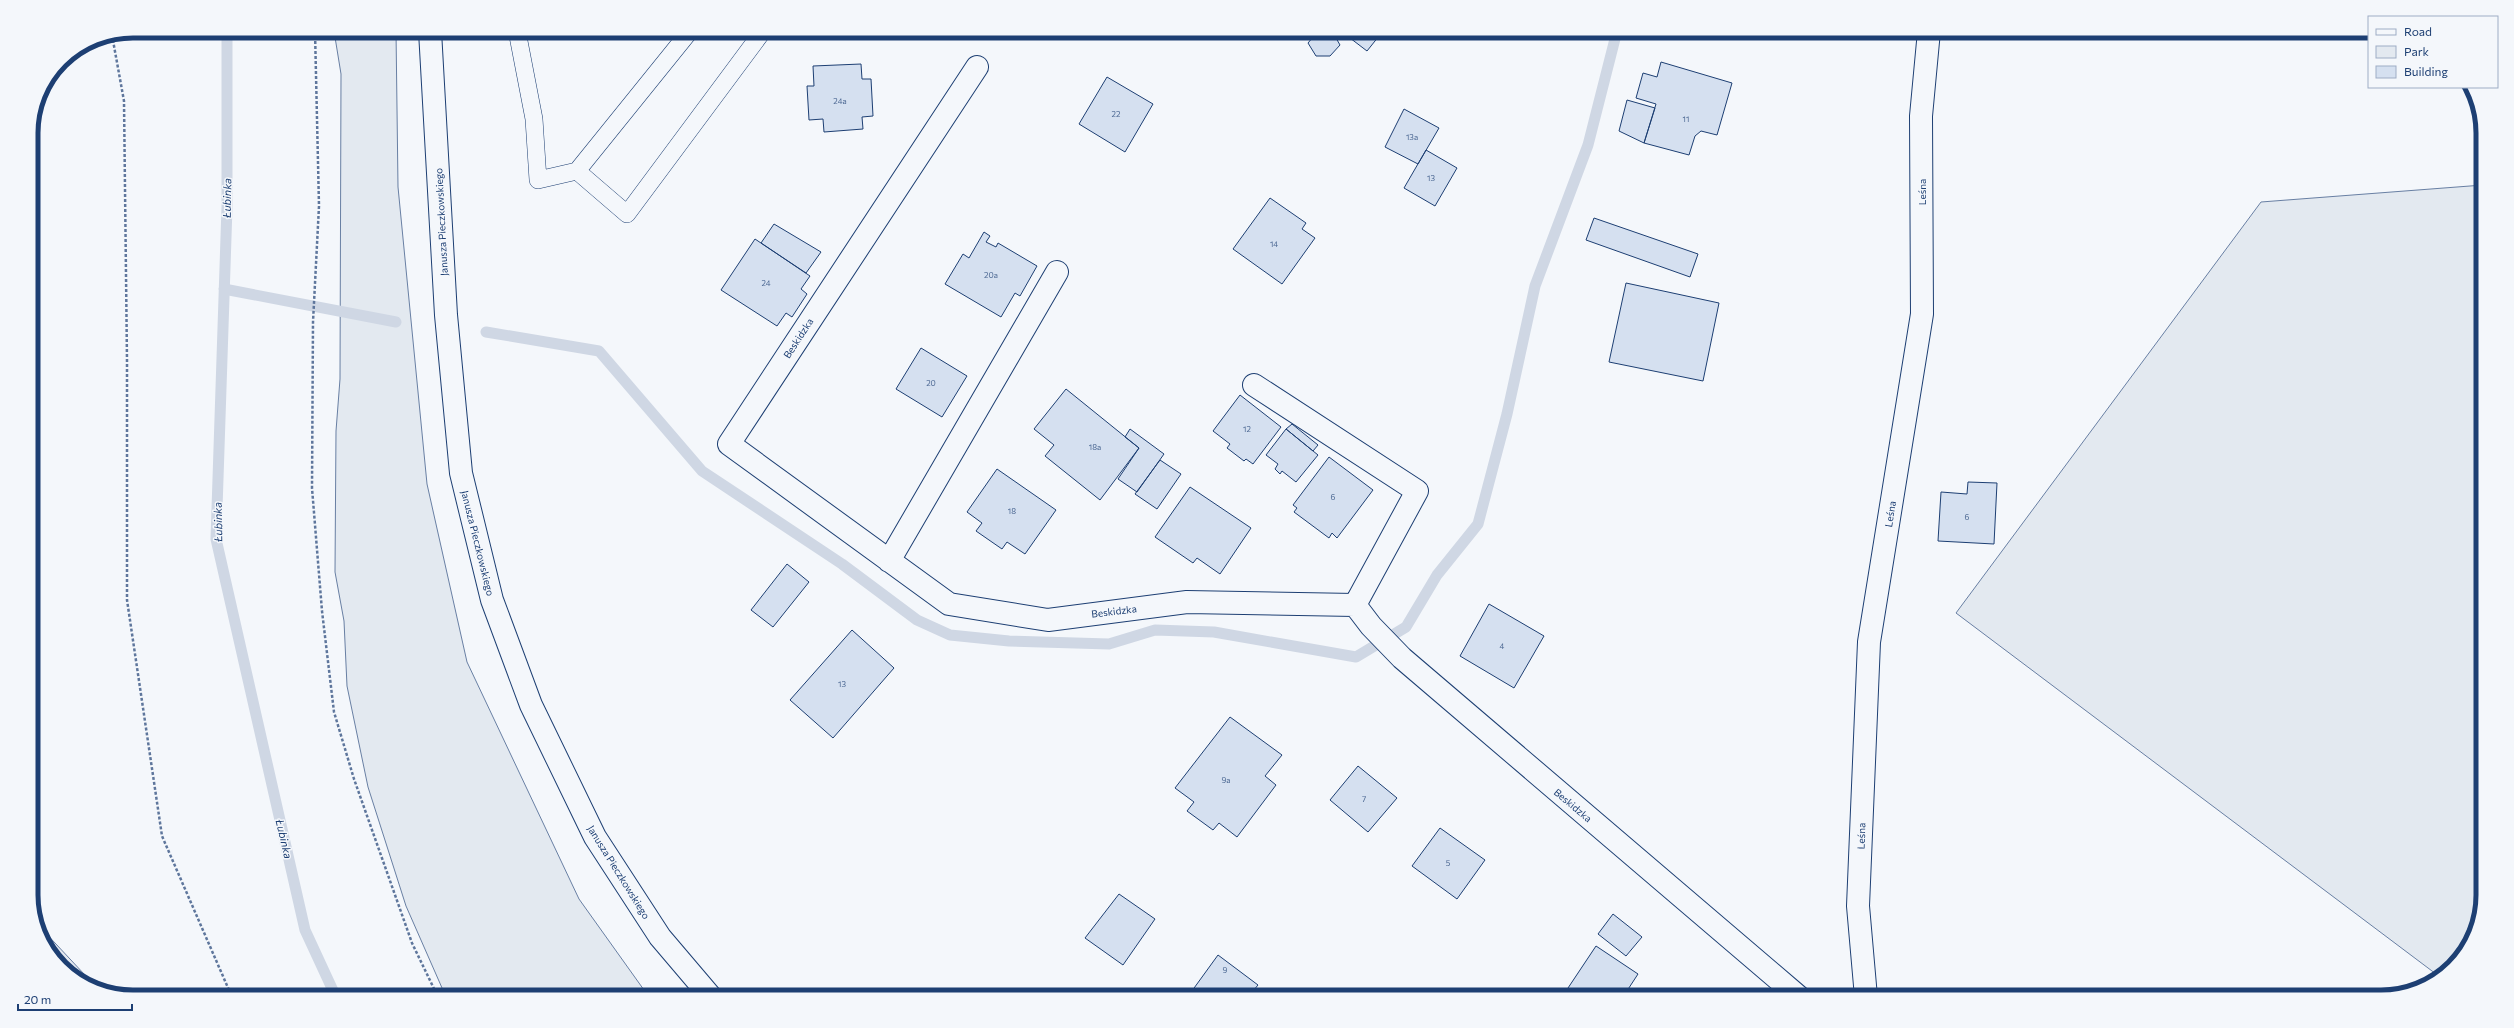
<svg xmlns="http://www.w3.org/2000/svg" width="2514" height="1028" font-family="Commissioner,sans-serif">
	<style>
		.green { fill: #e3e9f0; stroke: #687fa3 }
		.parking { fill: #e3e8f0; stroke: #687fa3 }
		.lines { fill: none; stroke-linecap: round; stroke-linejoin: round }
		.stream { stroke: #cfd7e4; stroke-width: 11 }
		.building { fill: #d5e0f0; stroke: #1d3f73 }
		.lane-casing { stroke: #1d3f73; stroke-width: 18 }
		.street-casing { stroke: #1d3f73; stroke-width: 24 }
		.primary-casing { stroke: #1d3f73; stroke-width: 24 }
		.path { stroke: #5e769c; stroke-width: 2.5; stroke-dasharray: 3 2; stroke-linecap: butt }
		.lane { stroke: #f4f7fb; stroke-width: 17 }
		.street { stroke: #f4f7fb; stroke-width: 22 }
		.primary { stroke: #f4f7fb; stroke-width: 22 }
		.labels { text-anchor: middle; stroke-width: 3; stroke-linejoin: round; paint-order: stroke }
		.number-label { font-size: 8px; fill: #4b6792 }
		.street-label { font-size: 10px; fill: #1d3f73; stroke: #f4f7fb }
		.water-label { font-size: 11px; font-style: italic; fill: #1d3f73; stroke: #f4f7fb }
		.rim { fill: none; stroke: #1d3f73; stroke-width: 5 }
	</style>
	<rect width="100%" height="100%" fill="#f4f7fb"/>
	<!-- green -->
	<path class="green" d="M 334,31 L 396,31 L 398,187 L 427,484 L 467,662 L 579,899 L 649,997 L 446,997 L 406,906 L 368,787 L 347,686 L 344,621 L 335,572 L 336,431 L 340,379 L 341,74 Z
		M 2483,185 L 2483,895 L 2475,934 L 2440,977 L 1956,613 L 2261,202 Z"/>
	<!-- parking -->
	<path class="parking" d="M 41,928 L 99,990 L 94,989 L 52,957 Z"/>
	<g class="lines">
		<!-- stream -->
		<path class="stream" d="M 227,31 L 227,207 L 216,539 L 305,930 L 336,997
			M 224,289 L 396,322
			M 486,332 L 599,351 L 702,471 L 842,564 L 917,620 L 950,635 L 1009,641 L 1109,644 L 1155,630 L 1214,632 L 1356,657 L 1406,627 L 1437,575 L 1478,524 L 1507,414 L 1535,286 L 1588,145 L 1617,31"/>
	</g>
	<!-- building -->
	<path class="building" d="M 980,31 L 993,31 L 988,37 Z
		M 1318,31 L 1332,31 L 1340,45 L 1330,56 L 1316,56 L 1308,43 Z
		M 1356,31 L 1383,31 L 1367,51 L 1350,38 Z
		M 1661,62 L 1732,83 L 1717,135 L 1701,131 L 1695,136 L 1689,155 L 1644,143 L 1656,104 L 1636,98 L 1643,73 L 1657,77 Z
		M 861,64 L 862,79 L 871,79 L 873,116 L 862,117 L 863,129 L 824,132 L 823,119 L 809,120 L 807,86 L 814,86 L 813,66 Z
		M 1107,77 L 1153,104 L 1125,152 L 1079,124 Z
		M 1627,100 L 1655,108 L 1644,143 L 1619,131 Z
		M 1404,109 L 1439,128 L 1418,164 L 1385,147 Z
		M 1426,150 L 1457,168 L 1435,206 L 1404,188 Z
		M 1270,198 L 1306,223 L 1302,229 L 1315,238 L 1282,284 L 1233,249 Z
		M 1594,218 L 1698,254 L 1690,277 L 1586,240 Z
		M 774,224 L 821,252 L 806,273 L 761,243 Z
		M 984,232 L 990,236 L 986,242 L 996,247 L 998,243 L 1037,266 L 1020,296 L 1015,293 L 1001,317 L 945,284 L 963,254 L 969,258 Z
		M 755,239 L 810,276 L 801,289 L 807,294 L 792,317 L 786,313 L 777,326 L 721,290 Z
		M 1626,283 L 1719,303 L 1703,381 L 1609,362 Z
		M 921,348 L 967,376 L 942,417 L 896,389 Z
		M 1066,389 L 1139,448 L 1100,500 L 1045,456 L 1054,445 L 1034,429 Z
		M 1240,395 L 1281,427 L 1253,464 L 1246,459 L 1244,461 L 1227,448 L 1230,444 L 1213,431 Z
		M 1292,424 L 1318,445 L 1313,451 L 1286,429 Z
		M 1130,429 L 1164,454 L 1137,492 L 1118,479 L 1139,448 L 1125,437 Z
		M 1286,429 L 1318,455 L 1296,482 L 1282,471 L 1280,474 L 1275,469 L 1278,464 L 1266,455 Z
		M 1329,457 L 1373,490 L 1337,538 L 1332,533 L 1329,538 L 1294,512 L 1297,508 L 1293,505 Z
		M 1160,460 L 1181,474 L 1157,509 L 1135,494 Z
		M 997,469 L 1056,510 L 1025,554 L 1007,542 L 1002,549 L 976,531 L 982,523 L 967,512 Z
		M 1968,482 L 1997,483 L 1994,544 L 1938,541 L 1941,492 L 1967,494 Z
		M 1190,487 L 1251,528 L 1220,574 L 1197,558 L 1193,563 L 1155,537 Z
		M 787,564 L 809,582 L 773,627 L 751,610 Z
		M 1489,604 L 1544,636 L 1514,688 L 1460,656 Z
		M 852,630 L 894,668 L 833,738 L 790,700 Z
		M 1230,717 L 1282,755 L 1265,776 L 1276,785 L 1237,837 L 1219,823 L 1213,830 L 1187,811 L 1194,802 L 1175,788 Z
		M 1358,766 L 1397,798 L 1368,832 L 1330,800 Z
		M 1440,828 L 1485,860 L 1457,899 L 1412,866 Z
		M 1119,894 L 1155,919 L 1123,965 L 1085,938 Z
		M 1613,914 L 1642,937 L 1626,956 L 1598,934 Z
		M 1596,946 L 1638,974 L 1623,997 L 1562,997 Z
		M 1218,955 L 1258,985 L 1248,997 L 1189,995 Z"/>
	<g class="lines">
		<defs>
			<path id="lane" d="M 517,31 L 534,119 L 538,180 L 577,171 L 690,31
				M 577,171 L 627,214 L 763,31"/>
			<path id="street" d="M 977,67 L 729,444 L 949,604 L 1048,620 L 1187,602 L 1355,605 L 1417,491 L 1254,385
				M 889,561 L 1057,272
				M 1355,605 L 1371,626 L 1402,658 L 1799,997
				M 1866,997 L 1858,906 L 1869,642 L 1922,314 L 1921,116 L 1929,31"/>
			<path id="primary" d="M 430,31 L 446,315 L 461,473 L 492,600 L 531,705 L 595,837 L 660,937 L 711,997"/>
		</defs>
		<!-- lane casing -->
		<use href="#lane" class="lane-casing"/>
		<!-- street casing -->
		<use href="#street" class="street-casing"/>
		<!-- primary casing -->
		<use href="#primary" class="primary-casing"/>
		<!-- path -->
		<path class="path" d="M 315,31 L 319,206 L 313,322 L 312,488 L 322,611 L 334,712 L 354,779 L 412,943 L 438,997
			M 112,35 L 124,101 L 127,361 L 127,600 L 162,836 L 232,997"/>
		<!-- lane -->
		<use href="#lane" class="lane"/>
		<!-- street -->
		<use href="#street" class="street"/>
		<!-- primary -->
		<use href="#primary" class="primary"/>
	</g>
	<g class="labels">
		<!-- number labels -->
		<g class="number-label">
			<text x="840" y="104">24a</text>
			<text x="1116" y="117">22</text>
			<text x="1686" y="122">11</text>
			<text x="1412" y="140">13a</text>
			<text x="1431" y="181">13</text>
			<text x="1274" y="247">14</text>
			<text x="991" y="278">20a</text>
			<text x="766" y="286">24</text>
			<text x="931" y="386">20</text>
			<text x="1247" y="432">12</text>
			<text x="1095" y="450">18a</text>
			<text x="1333" y="500">6</text>
			<text x="1012" y="514">18</text>
			<text x="1967" y="520">6</text>
			<text x="1502" y="649">4</text>
			<text x="842" y="687">13</text>
			<text x="1226" y="783">9a</text>
			<text x="1364" y="802">7</text>
			<text x="1448" y="866">5</text>
			<text x="1225" y="973">9</text>
		</g>
		<!-- street labels -->
		<g class="street-label">
			<text transform="translate(1922 192) rotate(-90)" y="4">Leśna</text>
			<text transform="translate(441 222) rotate(-93)" y="4">Janusza Pieczkowskiego</text>
			<text transform="translate(798 338) rotate(-57)" y="4">Beskidzka</text>
			<text transform="translate(1890 514) rotate(-81)" y="4">Leśna</text>
			<text transform="translate(478 543) rotate(76)" y="4">Janusza Pieczkowskiego</text>
			<text transform="translate(1114 611) rotate(-7)" y="4">Beskidzka</text>
			<text transform="translate(1573 805) rotate(40)" y="4">Beskidzka</text>
			<text transform="translate(1861 836) rotate(-88)" y="4">Leśna</text>
			<text transform="translate(619 872) rotate(58)" y="4">Janusza Pieczkowskiego</text>
		</g>
		<!-- water labels -->
		<g class="water-label">
			<text transform="translate(227 198) rotate(-89)" y="4">Łubinka</text>
			<text transform="translate(218 522) rotate(-91)" y="4">Łubinka</text>
			<text transform="translate(284 839) rotate(77)" y="4">Łubinka</text>
		</g>
	</g>
	<!-- crop -->
	<path d="M0 0H2514V1028H0ZM133 38H2381A95 95 0 0 1 2476 133V895A95 95 0 0 1 2381 990H133A95 95 0 0 1 38 895V133A95 95 0 0 1 133 38Z" fill="#f4f7fb" fill-rule="evenodd"/>
	<path class="rim" d="M133 38H2381A95 95 0 0 1 2476 133V895A95 95 0 0 1 2381 990H133A95 95 0 0 1 38 895V133A95 95 0 0 1 133 38Z"/>
	<!-- legend -->
	<rect x="2368" y="16" width="130" height="72" fill="#f4f7fb" stroke="#9eadc5"/>
	<rect x="2376" y="29" width="20" height="6" fill="#f4f7fb" stroke="#9eadc5"/>
	<text x="2404" y="36" font-size="12" fill="#1d3f73">Road</text>
	<rect x="2376" y="46" width="20" height="12" fill="#e3e9f0" stroke="#9eadc5"/>
	<text x="2404" y="56" font-size="12" fill="#1d3f73">Park</text>
	<rect x="2376" y="66" width="20" height="12" fill="#d5e0f0" stroke="#9eadc5"/>
	<text x="2404" y="76" font-size="12" fill="#1d3f73">Building</text>
	<!-- scale -->
	<path d="M18 1004v6h114v-6" fill="none" stroke="#1d3f73" stroke-width="2"/>
	<text x="24" y="1004" font-size="12" fill="#1d3f73" stroke="#f4f7fb" stroke-width="3" paint-order="stroke">20 m</text>
</svg>
